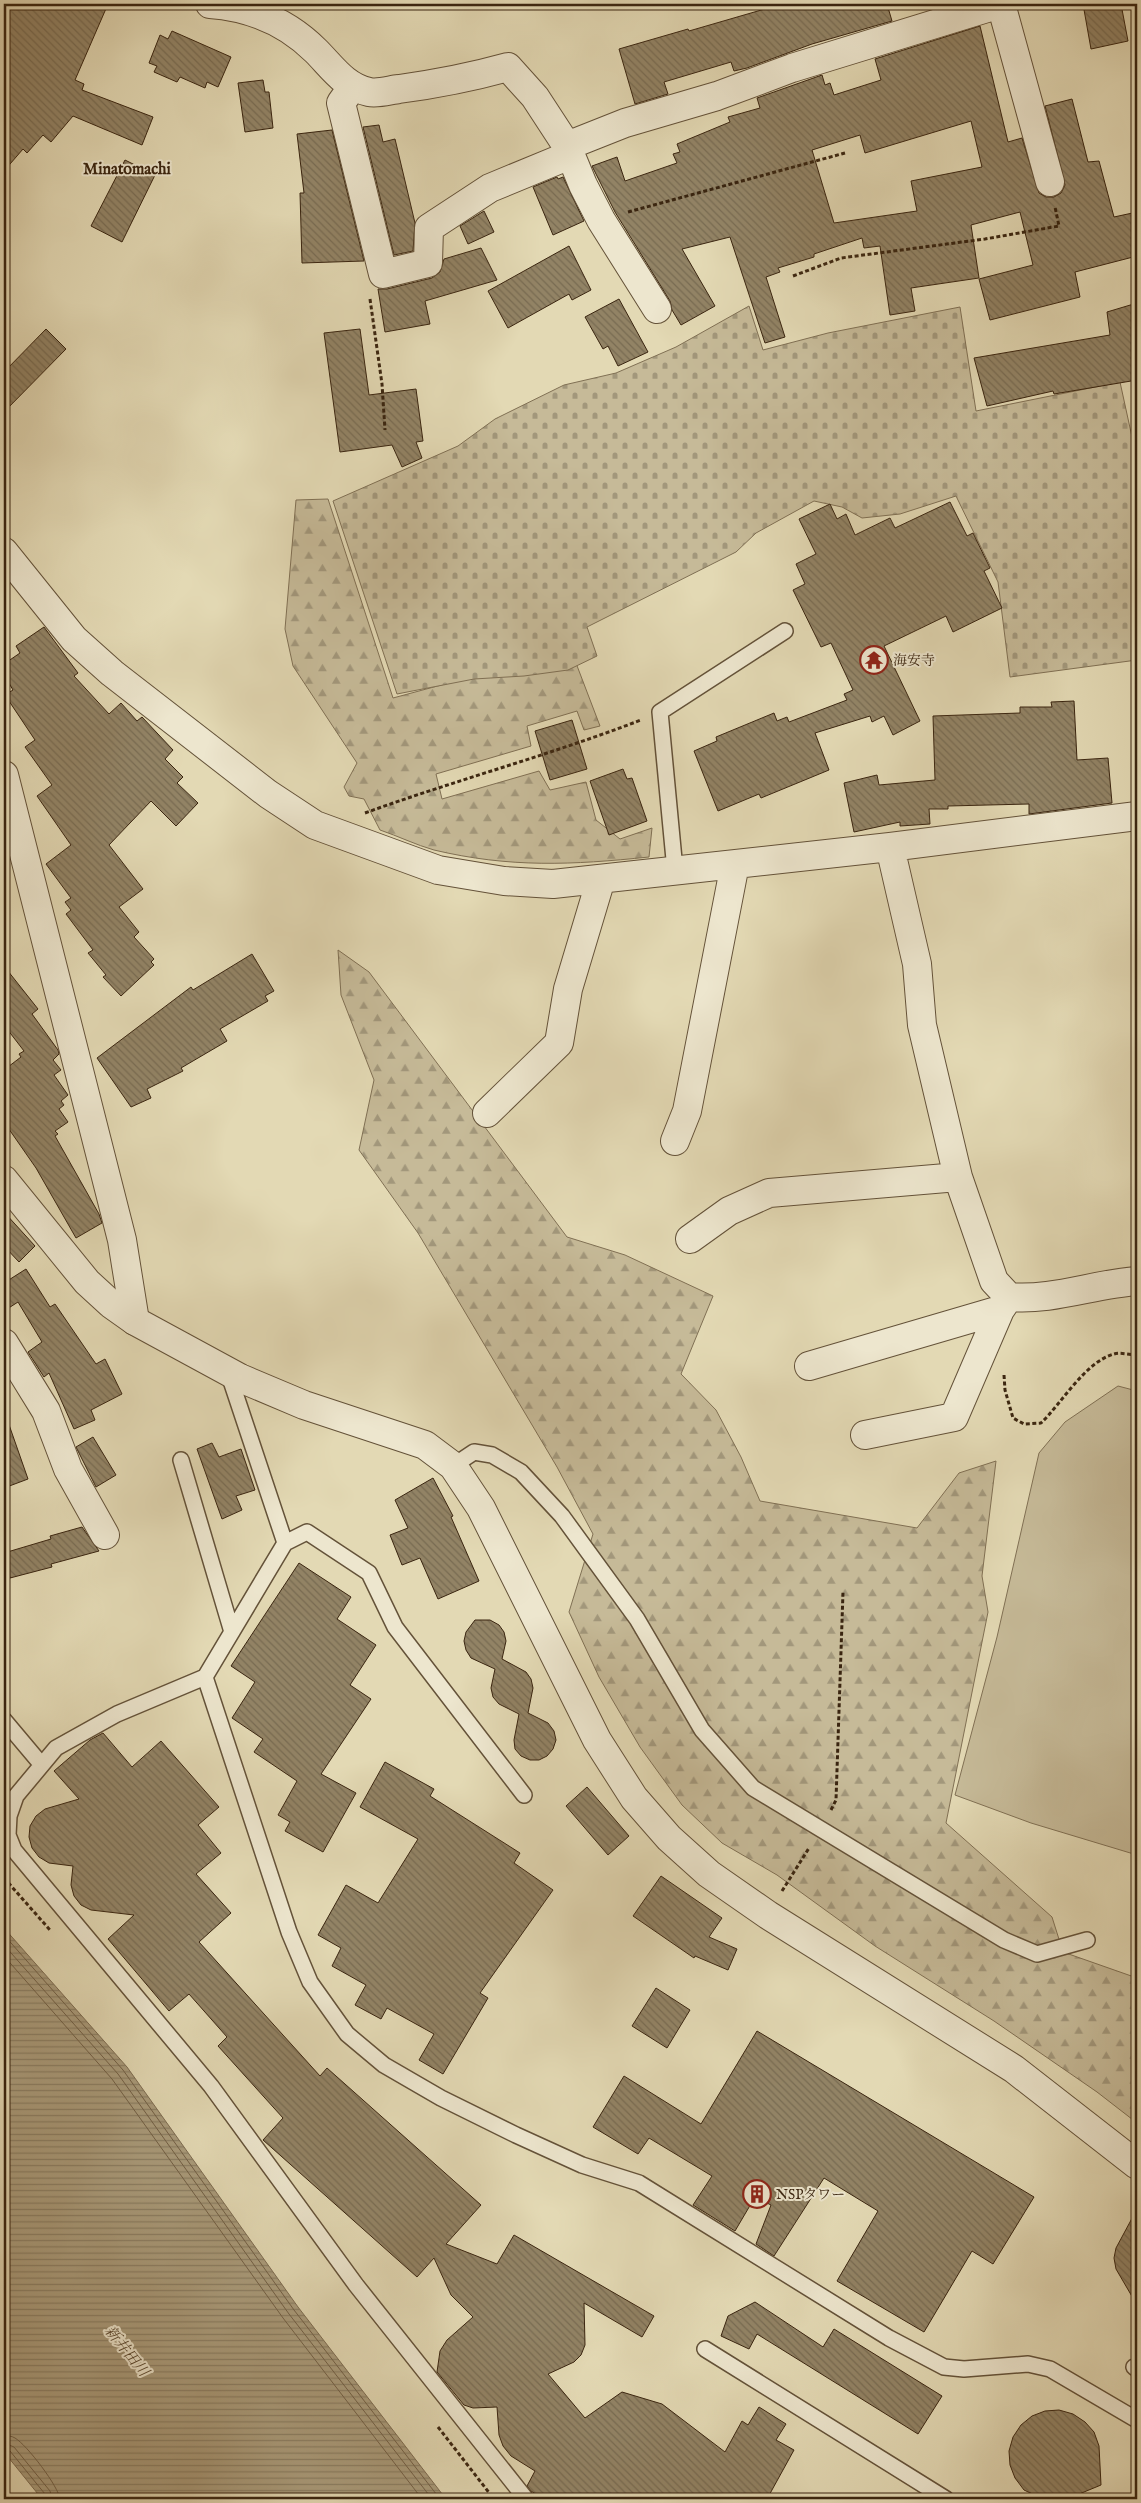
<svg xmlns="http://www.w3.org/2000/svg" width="1141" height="2503" font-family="'IM FELL English','Noto Serif JP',serif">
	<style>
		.forest { fill: url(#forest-firs); stroke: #807054 }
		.cemetery { fill: url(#cemetery-stones); stroke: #807054 }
		.pitch { fill: #c6ba98; stroke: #807054 }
		.water { fill: url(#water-rules); stroke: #7d6c51 }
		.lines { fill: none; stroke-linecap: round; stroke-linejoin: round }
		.shore { stroke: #726046; stroke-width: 1 }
		.building { fill: url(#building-back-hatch); stroke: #3a2510; fill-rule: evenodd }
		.service-casing { stroke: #645239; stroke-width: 18 }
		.minor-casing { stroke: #645239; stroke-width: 30 }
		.tertiary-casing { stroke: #645239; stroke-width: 30 }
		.path { stroke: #3a2510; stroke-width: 3; stroke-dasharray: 4 2.5; stroke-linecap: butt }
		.service { stroke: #ede6ce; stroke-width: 15 }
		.minor { stroke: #ede6ce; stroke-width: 28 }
		.tertiary { stroke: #ede6ce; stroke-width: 28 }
		.labels { text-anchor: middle; stroke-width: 4; stroke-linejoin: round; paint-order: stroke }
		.poi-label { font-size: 14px; fill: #3a2510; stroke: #ede6ce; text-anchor: start }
		.water-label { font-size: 15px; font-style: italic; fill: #5c4930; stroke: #ede6ce }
		.quarter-label { font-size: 16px; font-weight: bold; fill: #3a2510; stroke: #ede6ce }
	</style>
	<defs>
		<pattern id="forest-firs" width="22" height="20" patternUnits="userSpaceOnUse" patternTransform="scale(1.25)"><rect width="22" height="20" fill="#c6ba98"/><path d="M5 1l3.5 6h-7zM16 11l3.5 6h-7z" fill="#a2977b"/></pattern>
		<pattern id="cemetery-stones" width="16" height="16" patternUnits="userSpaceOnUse" patternTransform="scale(1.25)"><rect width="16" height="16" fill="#c6ba98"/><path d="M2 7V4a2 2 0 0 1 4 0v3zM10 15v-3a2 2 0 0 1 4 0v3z" fill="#a2977b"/></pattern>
		<pattern id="water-rules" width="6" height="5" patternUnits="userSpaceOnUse" patternTransform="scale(1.25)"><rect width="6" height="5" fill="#aa9c7c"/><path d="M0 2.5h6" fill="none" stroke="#8b7f64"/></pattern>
		<pattern id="building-back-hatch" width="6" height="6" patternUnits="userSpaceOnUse" patternTransform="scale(1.25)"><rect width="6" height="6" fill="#928365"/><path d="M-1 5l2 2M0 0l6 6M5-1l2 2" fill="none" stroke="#786b52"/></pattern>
	</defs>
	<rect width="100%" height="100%" fill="#e3d9b4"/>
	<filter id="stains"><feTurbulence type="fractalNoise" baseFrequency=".004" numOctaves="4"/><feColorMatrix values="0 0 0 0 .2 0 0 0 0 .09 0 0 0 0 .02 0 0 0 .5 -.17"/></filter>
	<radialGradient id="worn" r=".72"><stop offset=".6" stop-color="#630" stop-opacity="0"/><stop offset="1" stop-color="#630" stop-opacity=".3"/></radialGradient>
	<!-- forest -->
	<path class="forest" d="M 328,499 L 393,698 L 571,650 L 600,726 L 584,730 L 577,711 L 527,726 L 531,746 L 436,774 L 442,799 L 539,771 L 550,790 L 586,782 L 596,820 L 620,839 L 652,828 L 649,857 C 572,865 510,868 434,850 C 416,845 398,836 380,830 L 364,799 L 349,796 L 344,787 L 357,763 L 293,666 L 285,629 L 296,500 Z
		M 338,950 L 369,972 L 567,1237 L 625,1255 L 713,1296 L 681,1374 L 716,1410 L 741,1457 L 760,1501 L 917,1528 L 959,1473 L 996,1461 L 982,1576 L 988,1612 L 946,1823 L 1052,1917 L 1063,1952 L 1137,1978 L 1137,2123 L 1097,2092 L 994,2021 L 875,1946 L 777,1875 L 722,1843 L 682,1805 L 640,1747 L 599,1677 L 569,1612 L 593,1534 L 557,1467 L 418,1233 L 359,1150 L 374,1080 L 341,995 Z"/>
	<!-- cemetery -->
	<path class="cemetery" d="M 749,306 L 763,350 L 828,333 L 960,307 L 976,411 L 1120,382 L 1137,460 L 1137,660 L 1010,677 L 998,582 L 956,496 L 900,514 L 862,518 L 842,507 L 814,501 L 756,533 L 736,552 L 587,627 L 597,656 L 568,670 L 524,676 L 474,679 L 397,694 L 333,501 L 458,446 L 495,419 L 564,385 L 616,373 L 676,347 Z"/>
	<!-- pitch -->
	<path class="pitch" d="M 1118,1386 L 1137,1391 L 1137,1855 L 1031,1823 L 955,1795 L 997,1637 L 1039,1453 L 1065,1422 Z"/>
	<!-- water -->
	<path class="water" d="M 4,1928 L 127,2067 L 298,2307 L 446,2499 L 42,2499 L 4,2452 Z"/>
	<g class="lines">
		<!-- shore -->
		<path class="shore" d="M 4,1935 L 123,2070 L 294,2310 L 440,2499
			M 4,1945 L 118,2074 L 289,2314 L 432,2499
			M 4,1956 L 112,2079 L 283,2318 L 422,2499
			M 4,2435 C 8,2436 12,2436 15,2438 C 27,2445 59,2487 60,2499
			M 4,2443 L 14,2447 L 50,2491 L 52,2499
			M 4,2449 L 10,2451 L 45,2494 L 46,2499"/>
	</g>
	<!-- building -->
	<path class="building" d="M 4,4 L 108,4 L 75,80 L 84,84 L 82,90 L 153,117 L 142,145 L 73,116 L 51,142 L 43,135 L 27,153 L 23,149 L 4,171 Z
		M 782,4 L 887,4 L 892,21 L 812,44 L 747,68 L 734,71 L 731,62 L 664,82 L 668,94 L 635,104 L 619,49 L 688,29 L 689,31 Z
		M 1083,4 L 1121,4 L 1128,41 L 1091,49 Z
		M 980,26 L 1008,142 L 1022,138 L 1039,193 L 1046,197 L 1054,197 L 1061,193 L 1065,185 L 1045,106 L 1072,99 L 1088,162 L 1099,161 L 1114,217 L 1137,212 L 1137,256 L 1075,272 L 1080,297 L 990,320 L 979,279 L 1033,265 L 1020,212 L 971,225 L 979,278 L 911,288 L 915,311 L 890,315 L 880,246 L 864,248 L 862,238 L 814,254 L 814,257 L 778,268 L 780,272 L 766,277 L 785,337 L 765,343 L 730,237 L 682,249 L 715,306 L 681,325 L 672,310 L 670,301 L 615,212 L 592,166 L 617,157 L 625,181 L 677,163 L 673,154 L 680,152 L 677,144 L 730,122 L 728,117 L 760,108 L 757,98 L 822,75 L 825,85 L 830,83 L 834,95 L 881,80 L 875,59 ZM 971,121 L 982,167 L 911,181 L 917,211 L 834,223 L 812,150 L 860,135 L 865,153 Z
		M 172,31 L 231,57 L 218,87 L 207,82 L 205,88 L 180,77 L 177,82 L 154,72 L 157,66 L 149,63 L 160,35 L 168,39 Z
		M 263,80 L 265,92 L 269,92 L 273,128 L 245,132 L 238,83 Z
		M 379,125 L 383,142 L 395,139 L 415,223 L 413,251 L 394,255 L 363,127 Z
		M 332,130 L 364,261 L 302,263 L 300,193 L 304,193 L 297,134 Z
		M 125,160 L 155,175 L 122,242 L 91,226 Z
		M 557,177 L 558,179 L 563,177 L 584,221 L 553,235 L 533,187 Z
		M 484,211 L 494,232 L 468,244 L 460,226 Z
		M 569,246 L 591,290 L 572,300 L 569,294 L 508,328 L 488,291 Z
		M 481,248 L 497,280 L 425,301 L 430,324 L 385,332 L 378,289 L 387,289 L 432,278 L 440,272 L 444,259 Z
		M 619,299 L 648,352 L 618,366 L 608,346 L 603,349 L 585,317 Z
		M 1137,303 L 1137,380 L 1054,394 L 1053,391 L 987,406 L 974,358 L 1110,335 L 1107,312 Z
		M 46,329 L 66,349 L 4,412 L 4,372 Z
		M 360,329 L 369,395 L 416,389 L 423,441 L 416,442 L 422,458 L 402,467 L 392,445 L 340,452 L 324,333 Z
		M 950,502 L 967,536 L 973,533 L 990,568 L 984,571 L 1002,608 L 953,632 L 946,616 L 884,646 L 920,721 L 893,735 L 884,716 L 872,722 L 870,716 L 815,733 L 829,770 L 761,798 L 759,794 L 718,811 L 694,751 L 717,741 L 716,737 L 774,713 L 777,721 L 787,717 L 789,722 L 847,700 L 844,694 L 853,690 L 831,643 L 821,647 L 793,590 L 805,584 L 796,564 L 816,554 L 799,519 L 830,504 L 837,519 L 846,514 L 855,535 L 890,518 L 895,528 Z
		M 44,627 L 78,673 L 74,676 L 109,714 L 121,703 L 137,721 L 142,717 L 173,750 L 165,759 L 183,777 L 177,783 L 198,803 L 176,826 L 151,801 L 109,845 L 143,889 L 119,907 L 139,932 L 134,937 L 154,959 L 151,962 L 154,965 L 121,996 L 103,977 L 106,975 L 88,953 L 93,950 L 66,914 L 71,910 L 65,902 L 71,898 L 46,864 L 71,845 L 37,796 L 52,785 L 25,747 L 35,740 L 5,695 L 13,690 L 4,675 L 4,664 L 20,653 L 16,646 Z
		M 1074,701 L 1077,760 L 1108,758 L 1112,803 L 1029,814 L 1029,804 L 948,806 L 948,809 L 929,809 L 930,824 L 900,826 L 900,822 L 854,832 L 844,783 L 877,775 L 879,785 L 935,780 L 933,716 L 1020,713 L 1020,707 L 1052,707 L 1051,702 Z
		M 572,720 L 587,769 L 550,780 L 535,731 Z
		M 623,769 L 627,779 L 632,778 L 647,821 L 609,835 L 590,781 Z
		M 252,954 L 274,991 L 265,996 L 268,1001 L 220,1029 L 227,1041 L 181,1068 L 183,1071 L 147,1089 L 151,1098 L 131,1107 L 97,1058 L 191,987 L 193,990 Z
		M 4,966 L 38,1009 L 32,1014 L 58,1050 L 59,1054 L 53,1060 L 61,1070 L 54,1075 L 68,1095 L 61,1101 L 64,1105 L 59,1109 L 68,1122 L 55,1131 L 58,1134 L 55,1136 L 99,1214 L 102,1223 L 76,1238 L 36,1168 L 4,1122 L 4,1070 L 21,1057 L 19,1054 L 24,1051 L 4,1025 Z
		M 4,1212 L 35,1246 L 19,1262 L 4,1246 Z
		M 26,1269 L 50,1307 L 55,1304 L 96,1364 L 105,1359 L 122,1394 L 91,1410 L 95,1420 L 74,1429 L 49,1373 L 44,1377 L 28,1352 L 42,1342 L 18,1302 L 4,1311 L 4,1283 Z
		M 4,1419 L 7,1419 L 28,1479 L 4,1488 Z
		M 93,1437 L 116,1475 L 96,1487 L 76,1447 Z
		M 212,1443 L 219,1457 L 241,1449 L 255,1490 L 236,1496 L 242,1510 L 222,1519 L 197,1449 Z
		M 433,1478 L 453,1516 L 451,1517 L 479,1581 L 438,1599 L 420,1558 L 402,1565 L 390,1535 L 408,1528 L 395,1500 Z
		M 82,1527 L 99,1551 L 51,1564 L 52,1567 L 10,1578 L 4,1553 L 51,1539 L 50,1536 Z
		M 299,1563 L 351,1597 L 337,1619 L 376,1645 L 350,1685 L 371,1699 L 321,1774 L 356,1793 L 323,1852 L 285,1831 L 290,1822 L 278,1815 L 297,1781 L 254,1752 L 263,1739 L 232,1718 L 255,1682 L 231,1666 Z
		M 475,1620 L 490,1620 L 499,1625 L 504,1632 L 506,1641 L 502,1659 L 526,1672 L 531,1679 L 533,1688 L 528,1713 L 548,1723 L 554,1731 L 556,1740 L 553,1749 L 547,1756 L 539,1760 L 530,1760 L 521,1756 L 515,1749 L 514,1740 L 519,1714 L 499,1704 L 493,1697 L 491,1688 L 495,1669 L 471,1658 L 466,1650 L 464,1641 L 466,1632 Z
		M 103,1733 L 132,1767 L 161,1741 L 219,1807 L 198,1825 L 221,1853 L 196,1874 L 231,1913 L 199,1942 L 320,2076 L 327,2068 L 481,2205 L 446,2244 L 497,2264 L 514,2235 L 654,2316 L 642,2337 L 584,2303 L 585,2345 L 581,2355 L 574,2362 L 548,2374 L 585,2418 L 622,2392 L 662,2404 L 725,2452 L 742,2421 L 748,2425 L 759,2407 L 786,2424 L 776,2440 L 794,2450 L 767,2499 L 543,2499 L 531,2491 L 527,2486 L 535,2471 L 511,2456 L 503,2446 L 499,2435 L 497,2407 L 473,2408 L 464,2405 L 437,2372 L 440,2351 L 447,2340 L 473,2317 L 451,2295 L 434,2258 L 417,2277 L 263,2140 L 283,2118 L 218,2046 L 227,2037 L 189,1994 L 169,2011 L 108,1939 L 134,1915 L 91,1910 L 81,1905 L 74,1896 L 71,1885 L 73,1866 L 49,1863 L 39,1857 L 32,1848 L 29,1837 L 30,1826 L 36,1816 L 45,1809 L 79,1799 L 54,1771 L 90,1740 Z
		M 385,1762 L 434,1789 L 430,1796 L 520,1853 L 514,1863 L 553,1890 L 480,1993 L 488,1998 L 443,2074 L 419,2060 L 434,2034 L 387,2008 L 381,2019 L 355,2005 L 366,1985 L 332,1966 L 341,1948 L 318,1935 L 346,1885 L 378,1903 L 418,1839 L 360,1807 Z
		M 587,1787 L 629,1836 L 608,1855 L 566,1806 Z
		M 661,1876 L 722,1918 L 709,1937 L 737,1949 L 728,1970 L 695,1956 L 694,1958 L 633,1916 Z
		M 656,1988 L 690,2010 L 667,2048 L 632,2026 Z
		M 757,2031 L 1034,2197 L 993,2264 L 972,2251 L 924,2332 L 837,2281 L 878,2211 L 824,2178 L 774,2256 L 756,2244 L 771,2205 L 755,2197 L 735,2231 L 693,2205 L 712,2176 L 649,2138 L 638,2154 L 593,2127 L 624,2076 L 701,2124 Z
		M 1137,2209 L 1137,2305 L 1116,2269 L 1114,2258 L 1116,2248 Z
		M 755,2302 L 823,2347 L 834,2329 L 942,2396 L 918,2434 L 757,2334 L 749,2349 L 721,2336 L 728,2316 Z
		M 1059,2410 L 1073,2414 L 1085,2422 L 1094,2432 L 1099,2446 L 1101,2485 L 1067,2499 L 1043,2499 L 1024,2490 L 1015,2478 L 1010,2465 L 1009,2451 L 1013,2437 L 1021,2425 L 1032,2416 L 1045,2411 Z"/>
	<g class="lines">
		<defs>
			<path id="service" d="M 675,870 L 660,712 L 785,631
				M 228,1372 L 285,1543 L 205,1677 L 289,1932 L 310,1982 L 347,2034 L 384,2065 L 441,2098 L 516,2135 L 582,2165 L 639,2183 L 889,2338 L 944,2367 L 964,2369 L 1028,2364 L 1050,2369 L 1137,2420
				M 181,1460 L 232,1632
				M 453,1466 L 474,1452 L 492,1455 L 521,1472 L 562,1516 L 637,1619 L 702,1730 L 753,1788 L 1004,1940 L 1037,1954 L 1087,1940
				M 285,1543 L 307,1532 L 369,1573 L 395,1627 L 524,1795
				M 205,1677 L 117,1714 L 56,1748 L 16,1796 L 9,1816 L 8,1835 L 14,1850 L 211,2086 L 356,2285 L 526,2499
				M 4,1720 L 41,1764
				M 705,2349 L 946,2499
				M 1134,2367 L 1137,2369"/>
			<path id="minor" d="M 210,4 C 250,7 287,22 316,51 C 332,67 345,87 369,92 C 378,94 390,90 399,89 C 436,84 472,77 508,67 L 535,97 L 567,146 L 583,185 L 601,220 L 657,309
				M 1001,4 L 1050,182
				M 353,86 L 341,103 L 383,274 L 428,263 L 429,228 L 490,188 L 570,155
				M 567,146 L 625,123 L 717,96 L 792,68 L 1000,4
				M 4,552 L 74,639 L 112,673 L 268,794 L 315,825 L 438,870 L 504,881 L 553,884 L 890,847 L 1137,816
				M 4,775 L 122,1240 L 135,1321
				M 890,847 L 917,964 L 922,1025 L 958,1177 L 994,1281 L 1009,1297 C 1052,1301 1094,1284 1137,1281
				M 487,1113 L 559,1043 L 568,989 L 601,879
				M 675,1141 L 687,1111 L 735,864
				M 690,1239 L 729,1211 L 769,1193 L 958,1177
				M 4,1343 L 46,1411 L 68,1469 L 105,1535
				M 809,1366 L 1000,1310 L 1009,1297
				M 865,1435 L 954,1417 L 1000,1310"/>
			<path id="tertiary" d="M 4,1180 L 87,1282 L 111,1304 L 135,1321 L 240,1378 L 304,1405 L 425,1445 L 453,1466 L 481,1508 L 597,1740 L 634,1798 L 669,1838 L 709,1874 L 768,1915 L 1014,2069 L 1137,2165"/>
		</defs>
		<!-- service casing -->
		<use href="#service" class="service-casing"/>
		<!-- minor casing -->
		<use href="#minor" class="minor-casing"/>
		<!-- tertiary casing -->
		<use href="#tertiary" class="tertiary-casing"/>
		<!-- path -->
		<path class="path" d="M 628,212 L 845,153
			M 793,276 L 841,258 L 985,239 L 1059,226 L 1055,207
			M 370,299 L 382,384 L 385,430
			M 365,813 C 456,780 550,755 641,720
			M 1004,1375 L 1005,1390 L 1013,1418 L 1024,1424 L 1041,1423 C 1062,1403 1085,1362 1114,1354 C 1121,1352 1130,1355 1137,1355
			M 831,1810 L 836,1800 L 843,1592
			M 4,1878 L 50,1930
			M 782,1891 L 809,1848
			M 438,2427 L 494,2499"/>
		<!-- service -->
		<use href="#service" class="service"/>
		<!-- minor -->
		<use href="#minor" class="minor"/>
		<!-- tertiary -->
		<use href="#tertiary" class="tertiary"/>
	</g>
	<!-- icons -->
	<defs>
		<symbol id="temple-ring" viewBox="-11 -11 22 22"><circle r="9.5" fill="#ede6ce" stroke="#8f2418" stroke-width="1.5"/><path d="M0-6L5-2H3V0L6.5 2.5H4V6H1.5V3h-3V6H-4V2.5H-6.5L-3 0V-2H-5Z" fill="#8f2418"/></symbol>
		<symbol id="building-ring" viewBox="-11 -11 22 22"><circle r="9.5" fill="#ede6ce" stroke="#8f2418" stroke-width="1.5"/><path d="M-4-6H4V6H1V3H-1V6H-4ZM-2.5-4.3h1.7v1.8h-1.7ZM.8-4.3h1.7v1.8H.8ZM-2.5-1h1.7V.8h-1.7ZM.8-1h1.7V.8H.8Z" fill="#8f2418"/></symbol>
	</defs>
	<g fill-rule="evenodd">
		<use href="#temple-ring" x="858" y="644" width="32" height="32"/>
		<use href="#building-ring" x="741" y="2178" width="32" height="32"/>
	</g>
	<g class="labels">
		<!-- poi labels -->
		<g class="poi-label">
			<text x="893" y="665">海安寺</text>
			<text x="776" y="2199">NSPタワー</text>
		</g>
		<!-- water labels -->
		<g class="water-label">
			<text transform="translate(127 2351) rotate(51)" y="5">新井田川</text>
		</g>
		<!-- quarter labels -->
		<g class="quarter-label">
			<text x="127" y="174">Minatomachi</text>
		</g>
	</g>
	<!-- margin -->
	<rect width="1141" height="2503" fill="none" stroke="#e3d9b4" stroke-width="20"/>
	<rect x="5" y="5" width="1131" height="2493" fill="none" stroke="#3a2510" stroke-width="2.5"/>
	<rect x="10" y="10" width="1121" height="2483" fill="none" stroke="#3a2510"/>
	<rect width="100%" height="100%" filter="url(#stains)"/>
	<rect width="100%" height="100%" fill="url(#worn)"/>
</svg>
